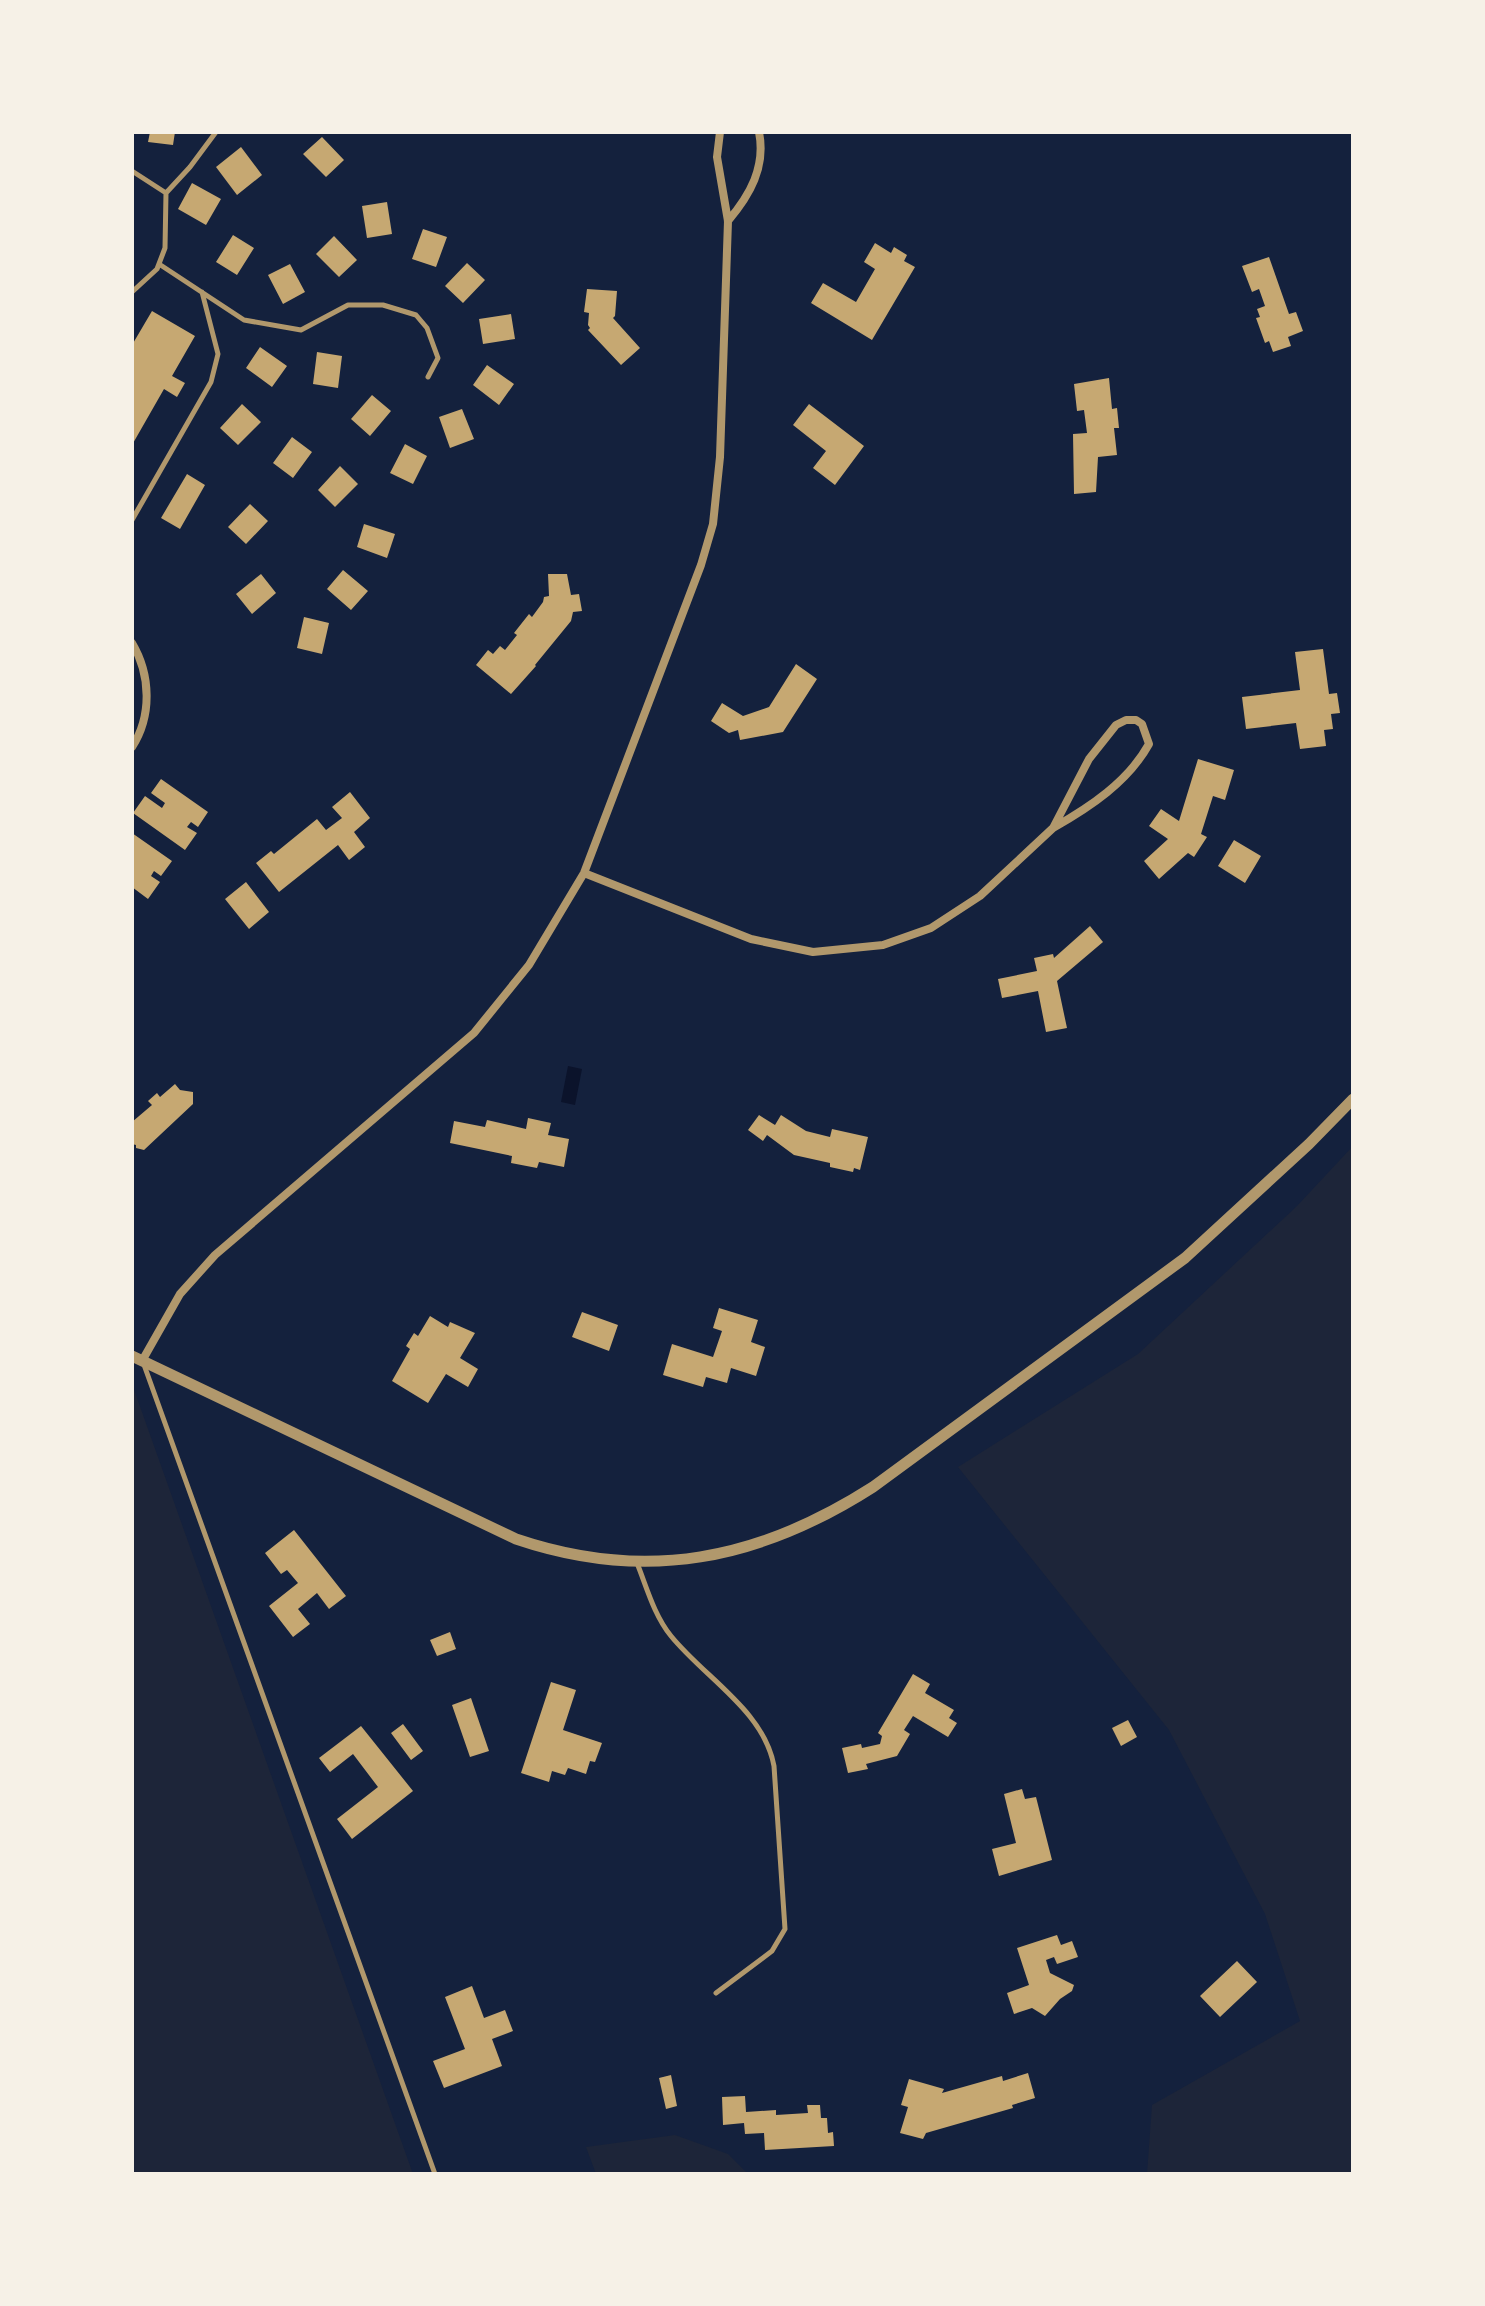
<svg xmlns="http://www.w3.org/2000/svg" width="1485" height="2306" font-family="'Noto Sans',sans-serif">
	<style>
		.green { fill: #1d2539 }
		.water { fill: #0b132b }
		.building { fill: #c6a872 }
		.lines { fill: none; stroke-linecap: round; stroke-linejoin: round }
		.service { stroke: #b1986c; stroke-width: 5 }
		.minor { stroke: #b1986c; stroke-width: 8 }
		.tertiary { stroke: #b1986c; stroke-width: 11 }
	</style>
	<rect width="100%" height="100%" fill="#14213d"/>
	<!-- green -->
	<path class="green" d="M 1353,1146 L 1353,2174 L 1147,2174 L 1152,2105 L 1300,2021 L 1265,1914 L 1169,1730 L 958,1467 L 1138,1354 L 1297,1206 Z
		M 132,1384 L 413,2174 L 132,2174 Z
		M 675,2135 L 728,2154 L 748,2174 L 596,2174 L 586,2147 Z"/>
	<!-- water -->
	<path class="water" d="M 568,1066 L 582,1069 L 575,1105 L 561,1102 Z"/>
	<!-- building -->
	<path class="building" d="M 150,132 L 175,132 L 173,145 L 148,142 Z
		M 322,137 L 344,160 L 326,177 L 303,154 Z
		M 241,147 L 262,175 L 237,195 L 216,167 Z
		M 192,183 L 221,199 L 206,225 L 178,209 Z
		M 387,202 L 392,234 L 367,238 L 362,206 Z
		M 423,229 L 447,237 L 436,267 L 412,259 Z
		M 233,235 L 254,248 L 237,275 L 216,262 Z
		M 334,236 L 357,260 L 339,277 L 316,254 Z
		M 875,243 L 891,253 L 894,247 L 907,255 L 904,261 L 915,267 L 872,340 L 811,303 L 823,283 L 856,302 L 875,269 L 864,262 Z
		M 1269,257 L 1289,314 L 1296,312 L 1303,331 L 1288,337 L 1291,346 L 1273,352 L 1269,341 L 1265,343 L 1256,318 L 1260,317 L 1257,309 L 1265,306 L 1259,289 L 1252,292 L 1242,266 Z
		M 467,263 L 485,280 L 463,303 L 445,286 Z
		M 290,264 L 305,292 L 283,304 L 268,275 Z
		M 587,289 L 617,291 L 615,316 L 613,318 L 640,348 L 621,365 L 588,330 L 590,328 L 588,325 L 589,313 L 584,312 Z
		M 152,311 L 195,336 L 172,376 L 185,383 L 177,397 L 164,389 L 132,445 L 132,345 Z
		M 511,314 L 515,339 L 483,344 L 479,319 Z
		M 260,347 L 287,366 L 272,387 L 246,368 Z
		M 317,352 L 342,356 L 338,388 L 313,384 Z
		M 487,365 L 514,384 L 499,405 L 473,385 Z
		M 1109,378 L 1112,409 L 1117,408 L 1119,428 L 1114,428 L 1117,455 L 1098,457 L 1096,492 L 1074,494 L 1073,434 L 1087,433 L 1084,410 L 1077,411 L 1074,384 Z
		M 372,395 L 391,411 L 370,436 L 351,419 Z
		M 242,404 L 261,422 L 238,445 L 220,428 Z
		M 809,404 L 864,446 L 835,485 L 813,468 L 826,451 L 793,425 Z
		M 462,409 L 474,439 L 450,448 L 439,417 Z
		M 292,437 L 312,452 L 293,478 L 273,463 Z
		M 405,444 L 427,456 L 413,484 L 390,473 Z
		M 340,466 L 358,484 L 335,507 L 318,490 Z
		M 187,474 L 205,485 L 180,529 L 161,518 Z
		M 250,504 L 268,521 L 246,544 L 228,527 Z
		M 364,524 L 395,534 L 387,558 L 357,547 Z
		M 343,570 L 368,591 L 351,610 L 327,589 Z
		M 261,574 L 276,593 L 252,614 L 236,594 Z
		M 548,574 L 567,574 L 571,595 L 579,594 L 582,611 L 573,612 L 571,621 L 535,665 L 536,666 L 511,694 L 476,665 L 488,650 L 493,654 L 500,646 L 505,650 L 517,635 L 514,633 L 529,614 L 532,617 L 543,602 L 544,597 L 549,596 Z
		M 304,617 L 329,623 L 322,654 L 297,648 Z
		M 1323,649 L 1329,694 L 1337,693 L 1340,713 L 1331,714 L 1333,729 L 1324,730 L 1326,746 L 1300,749 L 1296,723 L 1246,729 L 1242,697 L 1300,690 L 1295,652 Z
		M 796,664 L 817,679 L 783,732 L 740,740 L 738,730 L 729,733 L 711,721 L 722,703 L 743,716 L 769,707 Z
		M 1198,759 L 1234,770 L 1225,800 L 1213,796 L 1201,834 L 1207,837 L 1194,857 L 1188,853 L 1159,879 L 1144,861 L 1168,839 L 1149,826 L 1161,809 L 1179,821 Z
		M 161,779 L 208,812 L 198,827 L 191,822 L 187,827 L 197,833 L 185,850 L 133,813 L 145,796 L 162,808 L 165,803 L 151,793 Z
		M 350,792 L 370,818 L 354,832 L 365,847 L 349,860 L 338,845 L 279,892 L 256,863 L 271,851 L 274,854 L 317,819 L 326,830 L 342,818 L 332,807 Z
		M 132,833 L 172,861 L 161,876 L 154,871 L 151,876 L 160,882 L 148,899 L 132,887 Z
		M 1234,840 L 1261,856 L 1245,883 L 1218,866 Z
		M 246,882 L 269,912 L 249,929 L 225,899 Z
		M 1090,926 L 1103,942 L 1057,981 L 1067,1028 L 1046,1032 L 1038,991 L 1002,998 L 998,979 L 1037,971 L 1034,958 L 1053,954 L 1054,958 Z
		M 175,1084 L 180,1090 L 193,1092 L 193,1104 L 144,1150 L 136,1148 L 136,1145 L 132,1144 L 132,1122 L 152,1105 L 148,1101 L 157,1093 L 160,1097 Z
		M 759,1115 L 775,1125 L 781,1115 L 806,1131 L 830,1137 L 832,1129 L 868,1137 L 860,1170 L 854,1168 L 853,1172 L 830,1167 L 830,1163 L 794,1155 L 767,1135 L 763,1141 L 748,1130 Z
		M 528,1118 L 551,1123 L 548,1135 L 569,1139 L 564,1167 L 539,1162 L 537,1168 L 511,1163 L 512,1156 L 450,1143 L 454,1121 L 485,1127 L 487,1120 L 526,1129 Z
		M 719,1308 L 758,1320 L 751,1342 L 765,1347 L 756,1376 L 731,1368 L 727,1383 L 706,1377 L 703,1387 L 663,1375 L 672,1344 L 713,1357 L 722,1331 L 713,1328 Z
		M 582,1312 L 618,1325 L 609,1351 L 572,1337 Z
		M 430,1316 L 448,1327 L 450,1322 L 475,1333 L 460,1358 L 478,1369 L 468,1387 L 446,1374 L 428,1403 L 392,1381 L 410,1349 L 406,1346 L 414,1333 L 418,1336 Z
		M 294,1530 L 346,1596 L 329,1609 L 317,1593 L 298,1609 L 310,1624 L 293,1637 L 269,1606 L 298,1583 L 287,1570 L 281,1574 L 265,1553 Z
		M 450,1632 L 456,1649 L 437,1656 L 430,1640 Z
		M 913,1674 L 930,1684 L 925,1693 L 954,1710 L 949,1718 L 957,1723 L 948,1737 L 913,1716 L 904,1730 L 910,1734 L 897,1756 L 866,1764 L 868,1769 L 848,1773 L 842,1748 L 861,1744 L 862,1748 L 880,1744 L 882,1736 L 878,1733 Z
		M 551,1682 L 576,1690 L 563,1730 L 602,1743 L 595,1762 L 590,1761 L 586,1774 L 568,1768 L 565,1775 L 552,1771 L 549,1782 L 521,1773 Z
		M 471,1698 L 489,1751 L 470,1757 L 452,1705 Z
		M 1128,1720 L 1137,1737 L 1121,1746 L 1112,1728 Z
		M 403,1724 L 423,1751 L 411,1760 L 391,1733 Z
		M 361,1726 L 413,1791 L 352,1839 L 337,1819 L 378,1787 L 353,1754 L 330,1772 L 319,1758 Z
		M 1022,1789 L 1025,1799 L 1036,1797 L 1052,1860 L 999,1876 L 992,1849 L 1016,1843 L 1004,1794 Z
		M 1057,1935 L 1061,1945 L 1072,1941 L 1078,1957 L 1057,1964 L 1054,1957 L 1046,1960 L 1050,1973 L 1074,1985 L 1072,1991 L 1060,1999 L 1045,2016 L 1032,2008 L 1014,2014 L 1007,1993 L 1029,1985 L 1017,1948 Z
		M 1237,1961 L 1257,1982 L 1220,2017 L 1200,1996 Z
		M 472,1986 L 484,2018 L 505,2010 L 513,2031 L 492,2039 L 502,2066 L 444,2088 L 433,2061 L 465,2049 L 445,1997 Z
		M 1028,2073 L 1035,2098 L 1012,2105 L 1013,2108 L 926,2133 L 923,2139 L 900,2133 L 908,2107 L 901,2105 L 909,2079 L 944,2089 L 942,2093 L 1002,2076 L 1003,2081 Z
		M 671,2075 L 677,2106 L 666,2109 L 659,2078 Z
		M 745,2096 L 746,2112 L 776,2110 L 776,2115 L 808,2113 L 807,2105 L 820,2105 L 821,2118 L 827,2118 L 828,2133 L 833,2132 L 834,2146 L 765,2150 L 764,2133 L 745,2134 L 744,2123 L 723,2125 L 722,2097 Z"/>
	<g class="lines">
		<!-- service -->
		<path class="service" d="M 132,171 L 166,193
			M 159,264 L 244,320 L 301,330 L 348,305 L 383,305 L 416,315 L 427,328 L 438,358 L 428,377
			M 132,292 L 157,269 L 165,248 L 166,193 L 190,167 L 216,132
			M 132,520 L 211,382 L 218,354 L 202,292
			M 143,1362 L 435,2174
			M 637,1563 C 647,1588 654,1615 671,1636 C 705,1678 764,1711 774,1766 L 785,1929 L 772,1951 L 716,1993"/>
		<!-- minor -->
		<path class="minor" d="M 728,221 C 750,195 766,167 759,132
			M 132,643 C 151,675 152,716 132,747
			M 584,873 L 751,939 L 813,952 L 883,945 L 931,928 L 980,896 L 1053,828 L 1089,759 L 1116,725 L 1126,720 L 1136,720 L 1142,724 L 1149,744 C 1128,782 1090,807 1053,828
			M 142,1361 L 180,1294 L 215,1255 L 474,1033 L 529,965 L 584,873 L 701,565 L 713,524 L 720,457 L 728,221 L 717,157 L 720,132"/>
		<!-- tertiary -->
		<path class="tertiary" d="M 132,1356 L 516,1539 C 646,1583 759,1560 873,1487 L 1185,1258 L 1309,1144 L 1353,1099"/>
	</g>
	<!-- border -->
	<rect width="1485" height="2306" fill="none" stroke="#f6f1e7" stroke-width="268"/>
</svg>
